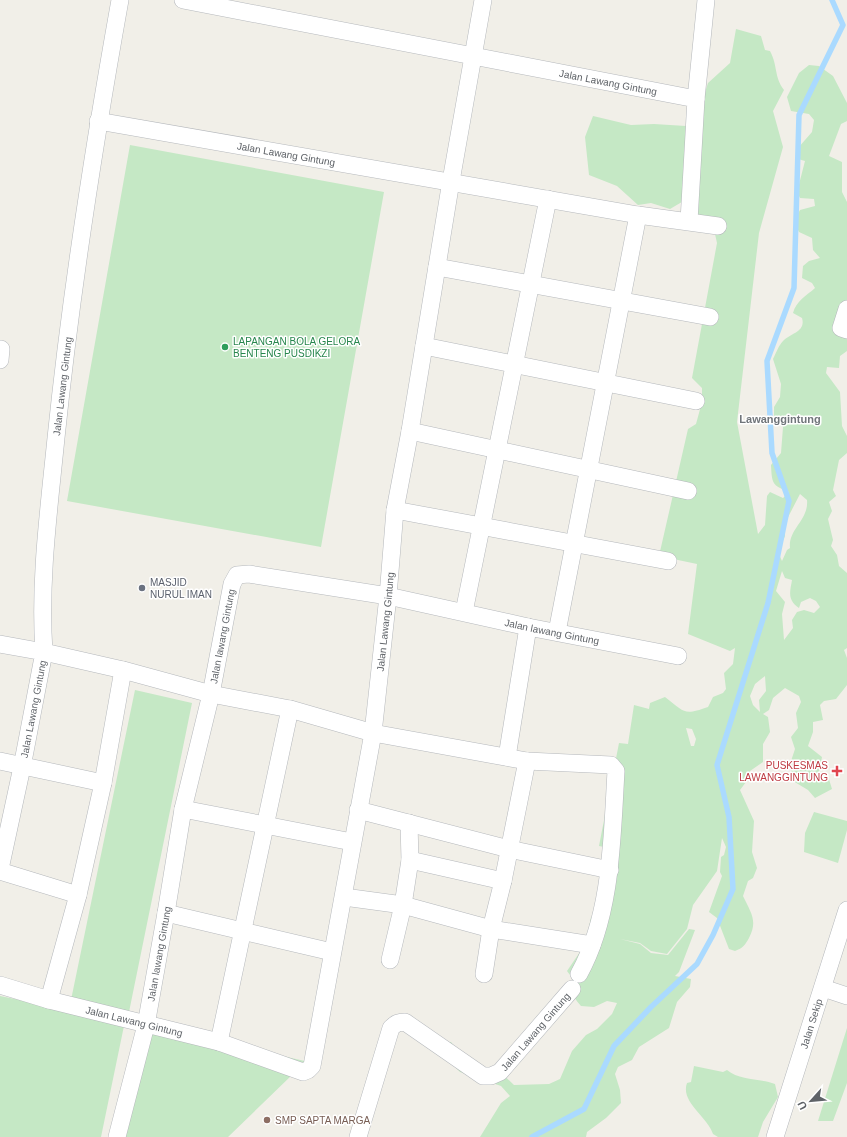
<svg xmlns="http://www.w3.org/2000/svg" width="847" height="1137" font-family="Helvetica,sans-serif">
	<style>
		.green { fill: #c5e8c5; fill-rule: evenodd }
		.lines { fill: none; stroke-linecap: round; stroke-linejoin: round }
		.stream { stroke: #aadaff; stroke-width: 5.5 }
		.minor-casing { stroke: #b5b8bc; stroke-width: 18 }
		.minor { stroke: #fff; stroke-width: 17 }
		.leisure-dot { fill: #2e9e5b; stroke: #fff; stroke-width: 1.5 }
		.worship-dot { fill: #6b7280; stroke: #fff; stroke-width: 1.5 }
		.health-dot { fill: #e0444e; stroke: #fff; stroke-width: 1.5 }
		.education-dot { fill: #8d6e63; stroke: #fff; stroke-width: 1.5 }
		.labels { text-anchor: middle; stroke-width: 3; stroke-linejoin: round; paint-order: stroke }
		.street-label { font-size: 10px; fill: #5f6368; stroke: #fff }
		.leisure-label { font-size: 10px; fill: #27864d; stroke: #fff; text-anchor: start }
		.worship-label { font-size: 10px; fill: #5b616d; stroke: #fff; text-anchor: start }
		.health-label { font-size: 10px; fill: #be3a42; stroke: #fff; text-anchor: end }
		.education-label { font-size: 10px; fill: #785e54; stroke: #fff; text-anchor: start }
		.neighbourhood-label { font-size: 11px; font-weight: bold; fill: #70757a; stroke: #fff }
	</style>
	<rect width="100%" height="100%" fill="#f1efe8"/>
	<!-- green -->
	<path class="green" d="M 736,29 L 761,36 L 765,50 L 770,51 C 778,66 774,77 784,90 L 773,111 L 783,147 L 759,233 L 737,422 L 758,534 L 765,525 L 767,496 L 770,492 L 783,498 L 789,492 C 772,485 772,484 771,465 L 781,453 L 783,427 L 774,421 L 774,407 L 780,397 L 781,384 L 773,359 C 776,353 779,345 783,341 C 791,333 806,332 802,318 L 793,313 C 796,301 806,296 815,288 L 812,283 L 802,278 L 803,266 L 809,261 L 820,258 L 813,250 L 812,238 L 799,232 L 794,221 L 800,210 L 815,206 L 814,199 L 800,198 L 797,192 L 805,161 L 798,159 L 798,148 L 812,132 L 814,120 L 809,114 L 791,111 L 787,97 L 799,73 L 809,65 L 819,66 L 833,76 L 847,103 L 847,121 L 841,124 L 829,156 L 842,162 L 842,192 L 847,202 L 847,351 L 840,356 L 839,368 L 827,367 L 826,373 L 840,392 L 842,426 L 847,436 L 847,453 L 839,460 L 833,490 L 836,496 L 829,502 L 832,511 L 828,519 L 833,540 L 831,546 L 837,555 L 839,566 L 847,573 L 847,648 L 844,650 L 847,658 L 847,685 L 836,699 L 824,701 L 820,705 L 823,720 L 813,722 L 813,732 L 808,746 L 822,757 L 819,772 L 828,776 L 832,789 L 815,798 L 808,790 L 793,781 L 790,764 L 795,749 L 791,737 L 798,728 L 796,713 L 801,702 L 799,696 L 785,688 L 773,698 L 769,710 L 763,714 L 768,717 L 770,732 L 763,744 L 763,762 L 750,771 L 749,778 L 740,790 L 754,821 L 752,852 L 757,868 L 753,878 L 748,881 L 743,896 C 751,913 758,921 749,938 C 745,945 743,948 735,951 L 729,949 L 717,918 L 709,912 L 722,876 L 720,872 L 721,857 L 724,855 L 726,847 L 722,838 L 717,871 L 693,905 L 687,929 L 667,954 L 651,951 L 640,943 L 620,939 L 640,944 L 651,953 L 668,955 L 689,929 L 695,930 L 679,972 L 675,976 L 691,979 L 690,987 L 677,1002 L 669,1028 L 639,1047 L 632,1060 L 618,1067 L 615,1074 L 620,1090 L 621,1103 L 606,1118 L 587,1132 L 586,1137 L 480,1137 L 501,1103 L 510,1096 L 501,1086 L 460,1072 L 450,1062 L 445,1042 L 451,1042 C 468,1063 468,1067 496,1068 L 514,1085 L 549,1084 L 560,1079 L 572,1051 L 586,1035 L 597,1029 L 612,1014 L 617,1003 L 607,1001 L 594,1007 L 581,1006 C 573,997 569,990 573,979 L 567,971 L 586,943 L 591,917 L 602,919 L 614,849 L 599,846 L 619,743 L 628,744 L 634,705 L 649,709 L 650,703 L 665,697 C 685,712 683,716 708,707 L 713,697 L 723,693 L 726,689 L 724,673 L 733,664 L 735,648 L 730,651 L 688,634 L 697,564 L 659,556 L 688,429 L 696,424 L 702,402 L 702,388 L 692,378 L 717,243 L 715,234 L 693,228 L 692,196 L 670,209 L 651,203 L 638,205 L 617,186 L 589,175 L 585,137 L 593,116 L 631,125 L 654,124 L 686,126 L 701,105 L 708,83 L 730,63 ZM 800,494 L 807,500 C 809,520 788,529 790,548 L 787,550 L 782,561 L 778,552 L 785,536 L 785,523 ZM 782,571 L 785,578 L 792,580 C 790,592 787,600 799,608 L 801,602 L 810,598 L 816,601 L 820,607 L 814,613 L 804,610 L 797,612 L 792,620 L 793,628 L 784,640 L 782,614 L 785,602 L 776,591 ZM 765,676 L 766,691 L 759,700 L 760,712 L 753,705 L 750,696 L 755,684 ZM 686,728 L 692,729 L 696,739 L 694,746 L 691,746 Z
		M 130,145 L 384,192 L 321,547 L 67,501 Z
		M 135,690 L 192,703 L 129,1012 L 71,1000 Z
		M 814,812 L 847,821 L 847,830 L 838,863 L 804,852 L 805,833 Z
		M 0,996 L 125,1021 L 101,1137 L 0,1137 Z
		M 142,1024 L 309,1062 L 308,1080 L 292,1075 L 228,1137 L 117,1137 Z
		M 847,1028 L 847,1083 L 833,1121 L 818,1121 Z
		M 694,1066 L 723,1072 L 727,1070 C 740,1081 760,1078 775,1084 L 778,1097 L 763,1122 L 758,1137 L 718,1137 L 713,1134 C 708,1117 680,1102 687,1083 L 691,1082 Z"/>
	<g class="lines">
		<!-- stream -->
		<path class="stream" d="M 532,1137 L 584,1109 L 614,1046 L 651,1007 L 697,964 L 713,935 L 733,889 L 729,817 L 717,765 L 768,603 L 789,501 L 772,453 L 767,361 L 794,288 L 799,115 L 843,25 L 832,0"/>
		<defs>
			<g id="minor">
				<path d="M 120,0 C 94,145 71,291 56,438 C 49,509 39,581 44,652 L 123,670 L 211,694 L 290,709 L 373,733 L 527,761 L 611,765 L 616,771 C 612,837 612,915 579,974"/>
				<path id="s1" d="M 183,0 L 696,99 L 689,221"/>
				<path d="M 696,99 L 706,0"/>
				<path id="s2" d="M 98,121 L 638,215 L 718,226"/>
				<path d="M 437,267 L 710,317"/>
				<path d="M 847,309 L 841,328 L 847,330"/>
				<path d="M 424,346 L 696,401"/>
				<path d="M 0,360 L 1,349"/>
				<path d="M 410,431 L 688,491"/>
				<path d="M 395,510 L 668,561"/>
				<path d="M 464,612 L 548,199"/>
				<path d="M 557,632 L 638,215"/>
				<path d="M 0,644 L 44,652 L 22,767 L 0,869"/>
				<path d="M 507,757 L 528,627"/>
				<path d="M 0,761 L 103,783"/>
				<path d="M 183,809 L 352,842"/>
				<path d="M 358,810 L 509,849 L 610,870"/>
				<path d="M 410,860 L 503,881"/>
				<path d="M 0,871 L 78,895"/>
				<path d="M 344,897 L 403,905 L 491,929 L 592,945"/>
				<path d="M 166,913 L 332,952"/>
				<path d="M 390,960 L 403,905 L 410,860 L 409,823"/>
				<path d="M 484,974 L 491,929 L 503,881 L 527,761"/>
				<path id="s3" d="M 0,985 L 49,1000 L 219,1042 L 303,1072 L 308,1070 L 312,1066 L 373,733 L 388,596 L 395,510 L 410,431 L 451,181 L 483,0"/>
				<path d="M 823,988 L 847,996"/>
				<path d="M 49,1000 L 78,895 L 103,783 L 123,670"/>
				<path d="M 219,1042 L 290,709"/>
				<path id="s4" d="M 117,1137 L 146,1025 L 166,913 L 183,809 L 211,694 L 232,584 L 237,575 L 249,574 L 388,596 L 528,627 L 678,656"/>
				<path id="s5" d="M 358,1137 L 391,1028 C 396,1023 399,1022 405,1022 L 483,1076 L 491,1076 L 500,1072 L 572,989"/>
				<path id="s6" d="M 775,1137 L 847,910"/>
			</g>
		</defs>
		<!-- minor casing -->
		<use href="#minor" class="minor-casing"/>
		<!-- minor -->
		<use href="#minor" class="minor"/>
	</g>
	<!-- markers -->
	<circle class="leisure-dot" cx="225" cy="347" r="4"/>
	<circle class="worship-dot" cx="142" cy="588" r="4"/>
	<path class="health-dot" d="M835 765h4v4h4v4h-4v4h-4v-4h-4v-4h4z"/>
	<circle class="education-dot" cx="267" cy="1120" r="4"/>
	<g class="labels">
		<!-- street labels -->
		<g class="street-label">
			<text dy="4" stroke="none"><textPath href="#s1" startOffset="433">Jalan Lawang Gintung</textPath></text>
			<text dy="4" stroke="none"><textPath href="#s2" startOffset="191">Jalan Lawang Gintung</textPath></text>
			<text transform="translate(62 386) rotate(-83)" y="4">Jalan Lawang Gintung</text>
			<text dy="4" stroke="none"><textPath href="#s3" startOffset="777">Jalan Lawang Gintung</textPath></text>
			<text dy="4" stroke="none"><textPath href="#s4" startOffset="896">Jalan lawang Gintung</textPath></text>
			<text dy="4" stroke="none"><textPath href="#s4" startOffset="512">Jalan lawang Gintung</textPath></text>
			<text transform="translate(33 709) rotate(-79)" y="4">Jalan Lawang Gintung</text>
			<text dy="4" stroke="none"><textPath href="#s4" startOffset="188">Jalan lawang Gintung</textPath></text>
			<text dy="4" stroke="none"><textPath href="#s3" startOffset="139">Jalan Lawang Gintung</textPath></text>
			<text dy="4" stroke="none"><textPath href="#s6" startOffset="119">Jalan Sekip</textPath></text>
			<text dy="4" stroke="none"><textPath href="#s5" startOffset="296">Jalan Lawang Gintung</textPath></text>
		</g>
		<!-- leisure labels -->
		<g class="leisure-label">
			<text x="233" y="345">LAPANGAN BOLA GELORA<tspan x="233" dy="12">BENTENG PUSDIKZI</tspan></text>
		</g>
		<!-- worship labels -->
		<g class="worship-label">
			<text x="150" y="586">MASJID<tspan x="150" dy="12">NURUL IMAN</tspan></text>
		</g>
		<!-- health labels -->
		<g class="health-label">
			<text x="828" y="769">PUSKESMAS<tspan x="828" dy="12">LAWANGGINTUNG</tspan></text>
		</g>
		<!-- education labels -->
		<g class="education-label">
			<text x="275" y="1124">SMP SAPTA MARGA</text>
		</g>
		<!-- neighbourhood labels -->
		<g class="neighbourhood-label">
			<text x="780" y="423">Lawanggintung</text>
		</g>
	</g>
	<!-- north arrow -->
	<g transform="translate(811 1101) rotate(243)" stroke="#ffffff" stroke-width="3" paint-order="stroke">
	<path d="M0-3L7 15L0 10L-7 15Z" fill="#5f6368"/>
	<text y="-6" font-size="11" font-weight="bold" text-anchor="middle" fill="#5f6368">U</text>
	</g>
</svg>
